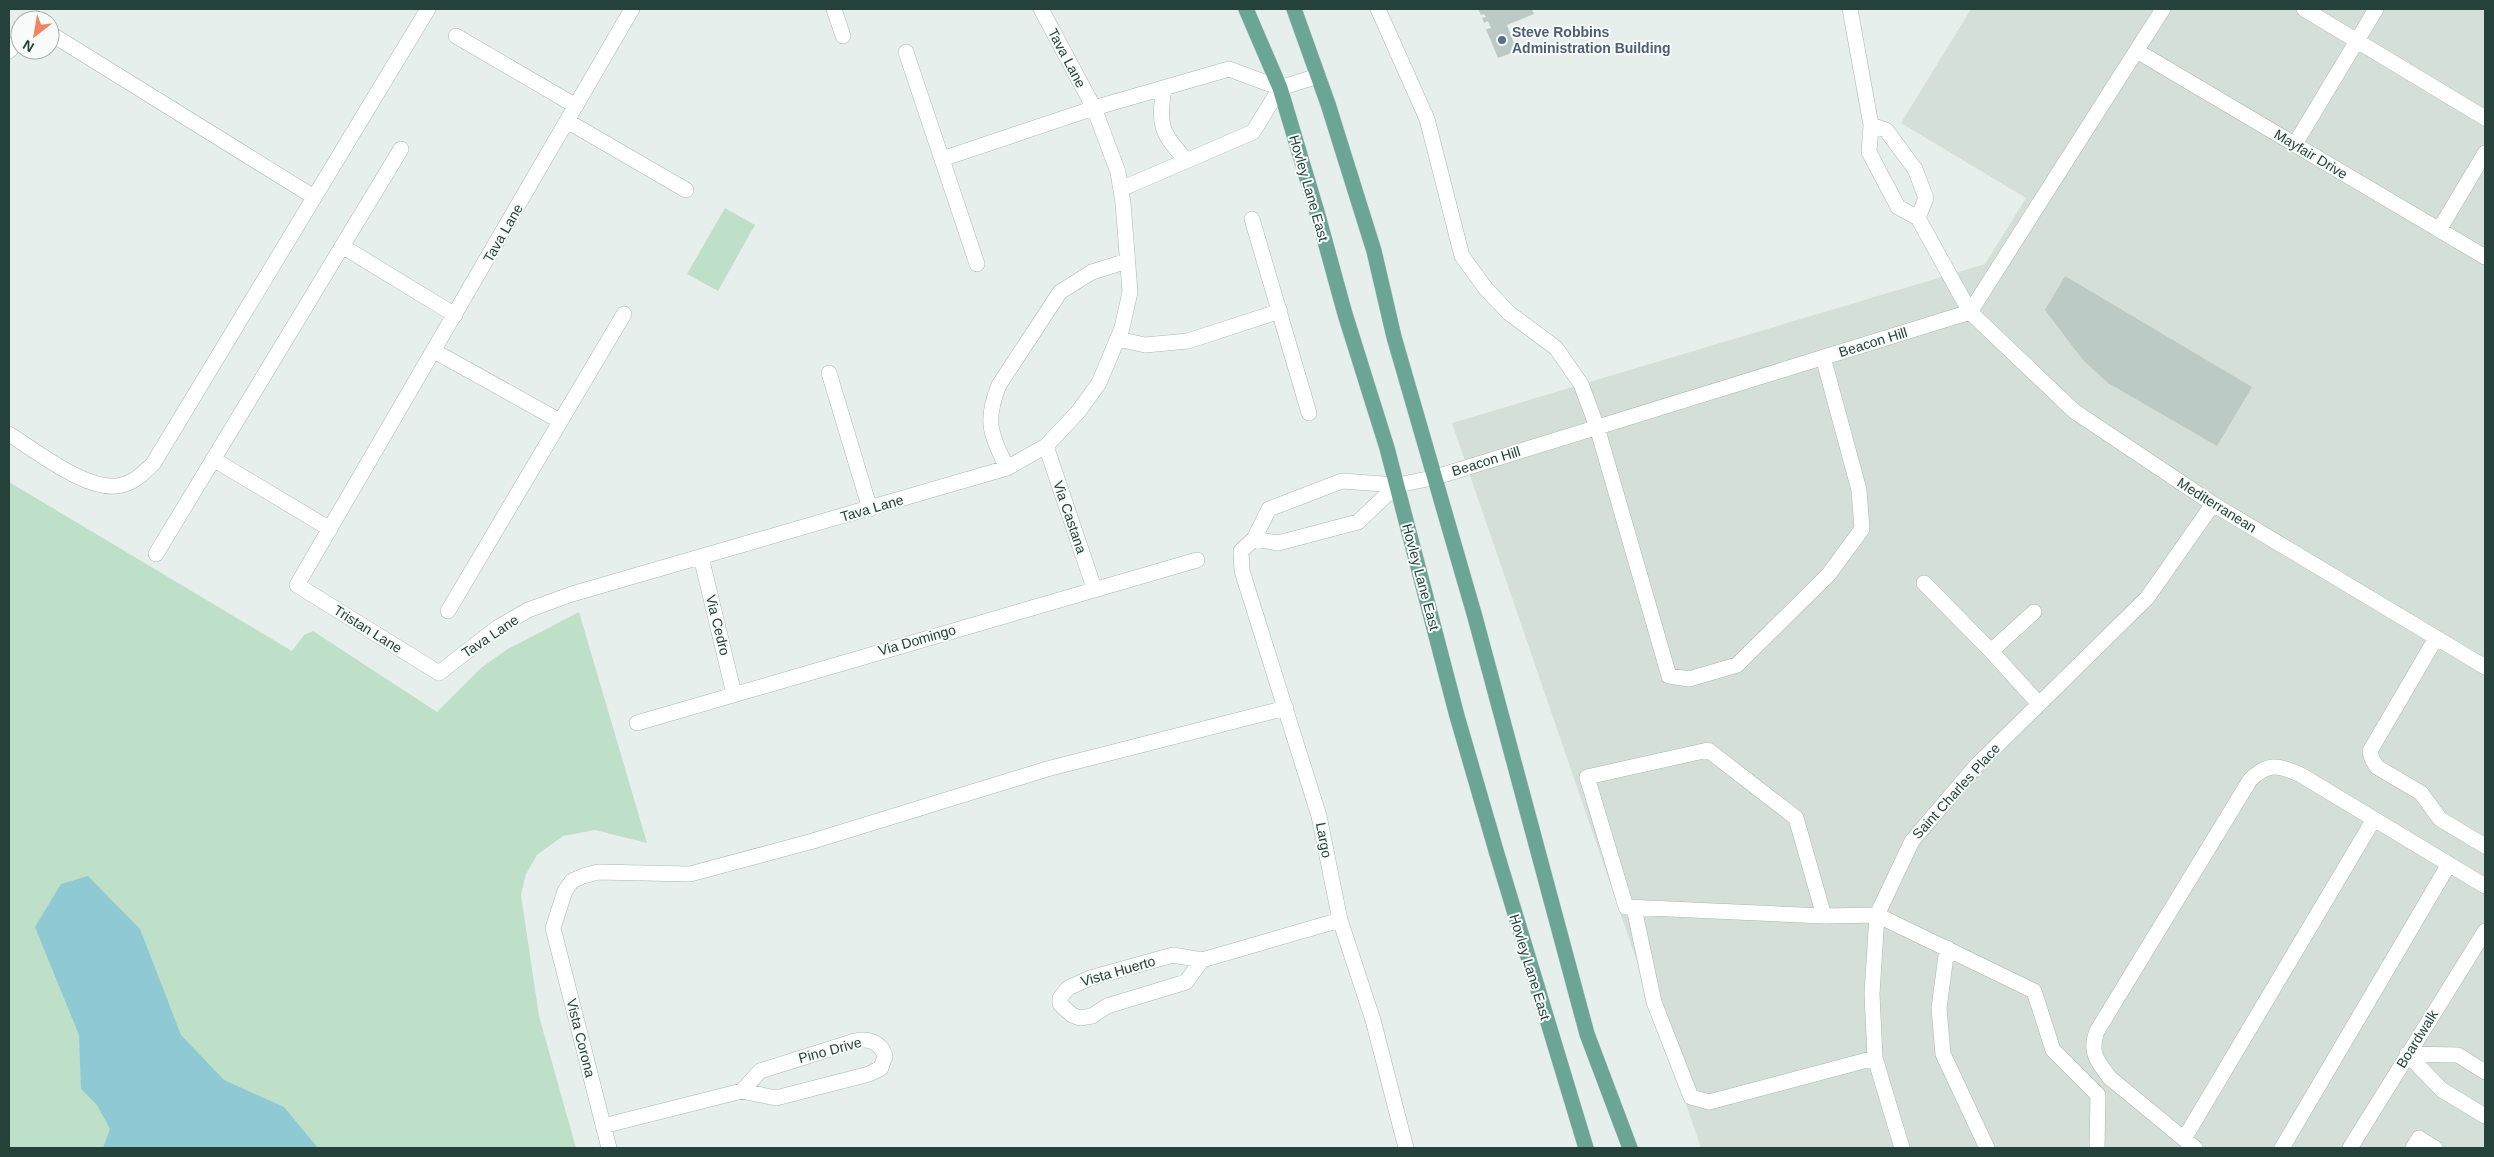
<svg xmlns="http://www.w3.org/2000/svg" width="2494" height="1157" font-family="Arial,sans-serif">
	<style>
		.built { fill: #d4dfda }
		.green { fill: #bfe0c8 }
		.water { fill: #8ec9d4 }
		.building { fill: #bbcac4 }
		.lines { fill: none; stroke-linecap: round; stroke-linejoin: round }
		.minor-casing { stroke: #a8b8b2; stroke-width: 16 }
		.major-casing { stroke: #c2cac8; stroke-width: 16 }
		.minor { stroke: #fff; stroke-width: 15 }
		.major { stroke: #6aa596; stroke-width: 15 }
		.service-dot { fill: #5c6f8a; stroke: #f7fbf9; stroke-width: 2 }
		.labels { text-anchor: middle; stroke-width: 4; stroke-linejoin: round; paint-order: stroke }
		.service-label { font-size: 14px; font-weight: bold; fill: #4e5e75; stroke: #f7fbf9; text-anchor: start }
		.street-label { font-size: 14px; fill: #24423a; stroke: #f7fbf9 }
	</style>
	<rect width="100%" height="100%" fill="#e6efeb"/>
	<!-- built -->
	<path class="built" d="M 1971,9 L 2485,9 L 2485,1148 L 1701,1148 L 1452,423 L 1985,264 L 2026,198 L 1901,123 Z"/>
	<!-- green -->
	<path class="green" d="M 725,208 L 755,225 L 718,291 L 687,274 Z
		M 9,482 L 292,651 L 304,635 L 313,631 L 437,712 L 481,668 L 506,650 L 579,612 L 647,843 L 595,830 L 563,836 L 537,855 L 526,874 L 521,895 L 539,1016 L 576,1148 L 9,1148 Z"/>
	<!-- water -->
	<path class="water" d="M 88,876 L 140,929 L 181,1035 L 224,1080 L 284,1107 L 318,1148 L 103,1148 L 110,1129 L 97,1105 L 81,1089 L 79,1035 L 35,927 L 61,884 Z"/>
	<!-- building -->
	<path class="building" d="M 1478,9 L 1532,9 L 1534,14 L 1507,25 L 1517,51 L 1498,58 L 1486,29 L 1491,28 L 1488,21 L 1484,23 L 1482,18 L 1486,17 L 1484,14 L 1481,15 Z
		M 2065,276 L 2252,387 L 2217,446 L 2108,383 L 2083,360 L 2045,310 Z"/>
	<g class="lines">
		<defs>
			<path id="minor" d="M 632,9 L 297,585 L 439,673 L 497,628 L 528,610 L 572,594 L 1007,468 L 1046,446 L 1078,412 L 1099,383 L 1122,328 L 1130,292 L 1123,203 L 1118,172 L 1094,108 L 1041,9
				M 834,9 L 843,36
				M 1378,9 L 1427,119 L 1462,256 L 1486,289 L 1509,313 L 1556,348 L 1581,384 L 1597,427 L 1669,676 L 1689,679 L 1737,665 L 1829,574 L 1862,529 L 1859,490 L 1823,357
				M 1850,9 L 1871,125 L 1869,152 L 1898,207 L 1918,218 L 1926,198 L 1915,169 L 1886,130 L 1871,125
				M 2304,9 L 2485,118
				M 50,36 L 56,37 L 314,197
				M 456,36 L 576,106
				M 9,51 L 20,39
				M 2137,51 L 2485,257
				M 906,52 L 977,264
				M 1164,88 C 1158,125 1161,133 1186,160
				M 567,121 L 686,190
				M 2295,144 L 2376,9
				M 942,159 L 1094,108 L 1229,69 L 1280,88 L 1318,76
				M 1121,189 L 1253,132 L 1280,88
				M 1918,218 L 1970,312 L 2074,411 L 2213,504 L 2485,667
				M 1252,219 L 1309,413
				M 2439,230 L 2485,153
				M 342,246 L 455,315
				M 1118,339 L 1145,345 L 1188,341 L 1280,311
				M 434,351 L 560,421
				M 829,373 L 870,509
				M 9,434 C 36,451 90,494 122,485 C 135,482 143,473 153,464 L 428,9
				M 1046,446 L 1094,588
				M 213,459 L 330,529
				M 1007,468 C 991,434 984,422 999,385 L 1060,292 L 1092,272 L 1127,261
				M 1342,481 L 1397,485 L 1358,522 L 1278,543 L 1254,539 L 1269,509 Z
				M 1397,485 L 1433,478 L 1970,312 L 2163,9
				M 1254,539 L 1241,551 L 1242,571 L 1319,816 L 1340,920 L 1373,1020 L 1406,1148
				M 156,554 L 401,149
				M 701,557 L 734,694
				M 1924,583 L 1991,651
				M 448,611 L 624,314
				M 2034,612 L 1991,651 L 2039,704
				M 2436,638 L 2370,751 L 2372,759 L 2377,767 L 2421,793 L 2440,819 L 2485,846
				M 637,723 L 1197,560
				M 1634,908 L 1654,1002 L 1691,1097 L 1709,1102 L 1875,1058
				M 1824,916 L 1796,818 L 1708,750 L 1587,777 L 1626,907 L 1824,916 L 1877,915 L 2034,991 L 2053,1050 L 2098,1095 L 2097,1148
				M 1947,948 L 1939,1008 L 1943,1054 L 1987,1148
				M 1202,960 L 1186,982 L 1107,1006 L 1092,1016 L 1080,1018 L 1072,1015 L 1060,1004 L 1060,998 L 1068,988 L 1090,978 L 1173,955 L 1202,960 L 1340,920
				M 2407,1054 L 2442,1090 L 2485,1116
				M 2407,1054 L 2458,1055 L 2485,1072
				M 603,1126 L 742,1091 L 776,1098 L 869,1074 L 881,1068 L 885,1056 C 881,1042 868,1038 855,1041 L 760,1071 L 742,1091
				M 2184,1139 L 2374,819
				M 609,1148 L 553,928 L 565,891 L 572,881 L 583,876 L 598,872 L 690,874 L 813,841 L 1047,769 L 1286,708
				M 1902,1148 L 1875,1058 L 1872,994 L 1877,915 L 1912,841 L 1976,766 L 2147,598 L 2213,504
				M 2195,1148 L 2110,1078 C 2097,1061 2089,1052 2097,1031 L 2250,780 C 2268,762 2279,765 2301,775 L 2485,886
				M 2282,1148 L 2449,864
				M 2350,1148 L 2485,931
				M 2413,1148 L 2419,1138 L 2435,1148"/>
			<path id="major" d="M 1246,9 L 1280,88 L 1317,212 L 1345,314 L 1387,448 L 1457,716 L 1497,854 L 1586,1148
				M 1294,9 L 1328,104 L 1374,251 L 1394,337 L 1475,617 L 1587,1034 L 1630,1148"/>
		</defs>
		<!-- minor casing -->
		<use href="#minor" class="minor-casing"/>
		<!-- major casing -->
		<use href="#major" class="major-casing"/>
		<!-- minor -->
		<use href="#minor" class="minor"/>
		<!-- major -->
		<use href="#major" class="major"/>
	</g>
	<!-- markers -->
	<circle class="service-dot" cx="1502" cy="40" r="5"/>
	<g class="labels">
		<!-- service labels -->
		<g class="service-label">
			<text x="1512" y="37">Steve Robbins<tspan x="1512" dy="16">Administration Building</tspan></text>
		</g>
		<!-- street labels -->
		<g class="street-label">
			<text transform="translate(1067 58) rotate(62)" y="5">Tava Lane</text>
			<text transform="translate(2311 154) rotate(31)" y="5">Mayfair Drive</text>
			<text transform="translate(1309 188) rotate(74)" y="5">Hovley Lane East</text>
			<text transform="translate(503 233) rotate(-60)" y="5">Tava Lane</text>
			<text transform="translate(1873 342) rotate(-17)" y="5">Beacon Hill</text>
			<text transform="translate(1486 461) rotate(-17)" y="5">Beacon Hill</text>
			<text transform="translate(2217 505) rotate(32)" y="5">Mediterranean</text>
			<text transform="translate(872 508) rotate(-16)" y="5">Tava Lane</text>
			<text transform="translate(1070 517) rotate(71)" y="5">Via Castana</text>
			<text transform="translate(1421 577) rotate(75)" y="5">Hovley Lane East</text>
			<text transform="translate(718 625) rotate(76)" y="5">Via Cedro</text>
			<text transform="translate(368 629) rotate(32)" y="5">Tristan Lane</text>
			<text transform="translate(490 636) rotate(-34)" y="5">Tava Lane</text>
			<text transform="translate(917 640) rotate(-16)" y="5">Via Domingo</text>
			<text transform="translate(1956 791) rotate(-48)" y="5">Saint Charles Place</text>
			<text transform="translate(1324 840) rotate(79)" y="5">Largo</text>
			<text transform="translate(1530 967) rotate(73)" y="5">Hovley Lane East</text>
			<text transform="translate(1118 971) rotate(-16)" y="5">Vista Huerto</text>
			<text transform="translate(581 1038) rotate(76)" y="5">Vista Corona</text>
			<text transform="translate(2417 1039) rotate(-58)" y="5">Boardwalk</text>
			<text transform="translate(830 1050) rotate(-15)" y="5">Pino Drive</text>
		</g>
	</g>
	<!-- border -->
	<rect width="2494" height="1157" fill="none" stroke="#24423a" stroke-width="20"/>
	<!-- north arrow -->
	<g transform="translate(35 35) rotate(211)"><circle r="24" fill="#f7fbf9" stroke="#a3b1ad"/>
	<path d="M0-4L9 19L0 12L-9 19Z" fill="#f4845f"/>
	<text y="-8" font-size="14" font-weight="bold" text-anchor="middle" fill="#24423a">N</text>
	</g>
</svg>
